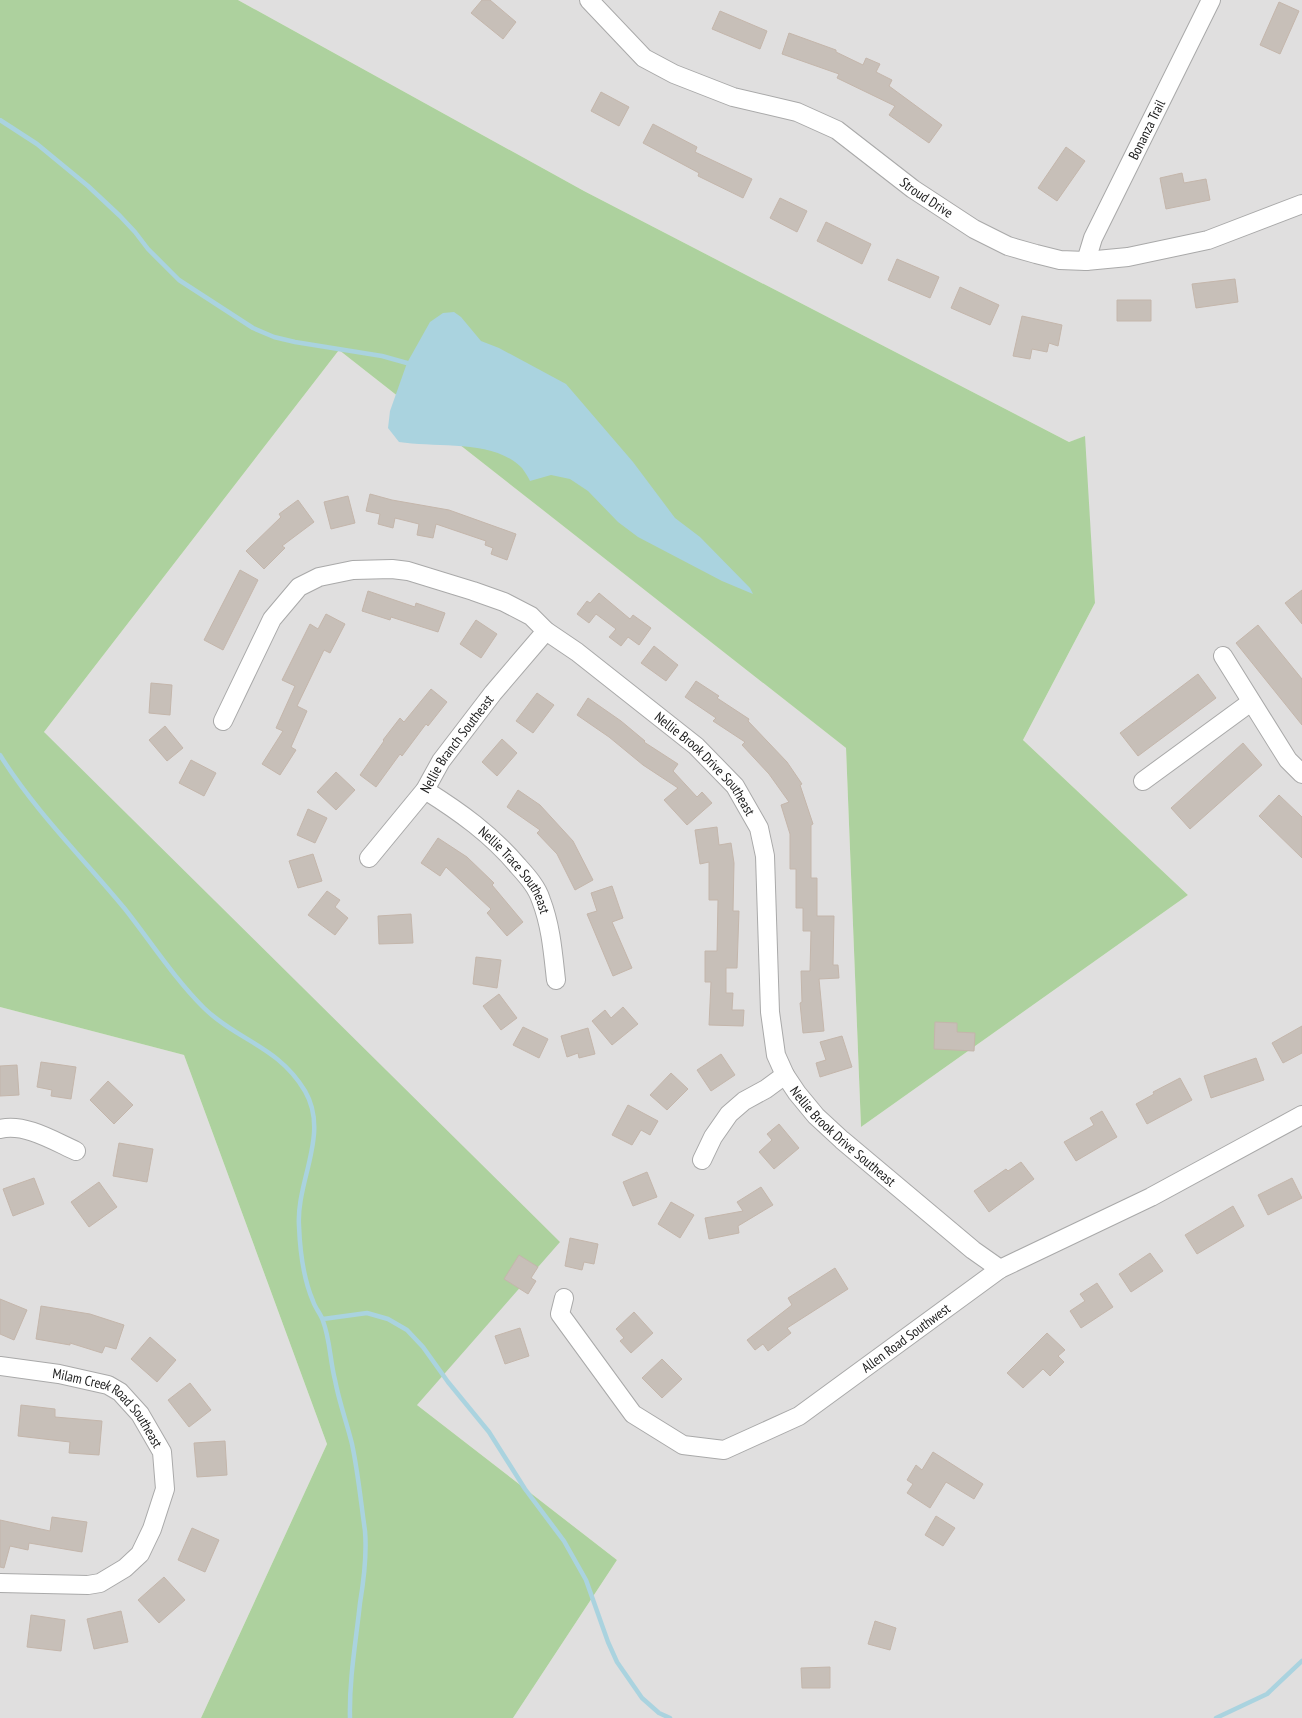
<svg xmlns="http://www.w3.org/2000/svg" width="1302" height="1718" font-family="'PT Sans Narrow',sans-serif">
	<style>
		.residential { fill: #e0dfdf }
		.forest { fill: #add19e }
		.water { fill: #aad3df }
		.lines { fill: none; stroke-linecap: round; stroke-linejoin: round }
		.stream { stroke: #aad3df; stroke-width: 4.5 }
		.building { fill: #c7bfb8; stroke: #c4b6ab }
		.minor-casing { stroke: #a9a9a9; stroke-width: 20 }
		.minor { stroke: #fff; stroke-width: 18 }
		.labels { text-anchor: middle; stroke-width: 4; stroke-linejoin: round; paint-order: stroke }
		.street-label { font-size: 14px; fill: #222; stroke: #fff }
	</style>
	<rect width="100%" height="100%" fill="#f2efe9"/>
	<!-- residential -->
	<path class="residential" d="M 238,0 L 1302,0 L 1302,1718 L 513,1718 L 617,1560 L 417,1405 L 44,732 L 339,350 L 846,748 L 861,1127 L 1188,895 L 1023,740 L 1095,603 L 1084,437 L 1069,442 L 584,191 Z
		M 0,1007 L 184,1055 L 327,1444 L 201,1718 L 0,1718 Z"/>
	<!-- forest -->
	<path class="forest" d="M 0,0 L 238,0 L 584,191 L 1069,442 L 1085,436 L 1095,603 L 1023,740 L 1188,895 L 861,1127 L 846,748 L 339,350 L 44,732 L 560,1242 L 417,1405 L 617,1560 L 513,1718 L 201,1718 L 327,1444 L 184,1055 L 0,1007 Z"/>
	<!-- water -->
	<path class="water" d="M 454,312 L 461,317 L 481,341 L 499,348 L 566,384 L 633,462 L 675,518 L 700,537 L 750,588 L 753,594 L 722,581 L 638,537 L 618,522 L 588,491 L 570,479 L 551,475 L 530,481 C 528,477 525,472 522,468 C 494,439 436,448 399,442 L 388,428 L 390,411 L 407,363 L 430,322 L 443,313 Z"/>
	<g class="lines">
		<!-- stream -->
		<path class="stream" d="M 0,120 L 37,144 L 88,186 L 120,216 L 135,232 L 148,249 L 179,280 L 253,328 L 274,337 L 295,342 L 382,356 L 407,363
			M 0,755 C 35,811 83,858 125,909 C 151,942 174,978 204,1008 C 238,1041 278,1046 305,1091 C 330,1134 296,1181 299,1226 C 300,1251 303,1278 313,1301 C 315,1308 321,1314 323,1321 C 330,1339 330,1361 335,1380 C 339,1402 347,1423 352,1444 C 358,1472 361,1503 365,1531 C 367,1555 364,1579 360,1603 C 356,1641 349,1679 350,1718
			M 323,1319 L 367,1313 L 388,1319 L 407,1330 L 423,1347 L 448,1382 L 489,1432 L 525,1489 L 564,1541 L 586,1580 L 608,1642 L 617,1662 L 642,1698 L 659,1713 L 670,1718
			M 1216,1718 L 1267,1694 L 1302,1661"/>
	</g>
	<!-- building -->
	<path class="building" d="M 482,0 L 490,0 L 516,22 L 503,39 L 471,13 Z
		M 1279,2 L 1299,11 L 1280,54 L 1260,45 Z
		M 720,11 L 767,31 L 760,49 L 712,29 Z
		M 789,33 L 836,50 L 836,52 L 863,65 L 866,58 L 880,64 L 876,72 L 892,80 L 889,86 L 942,125 L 929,143 L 889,115 L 895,106 L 837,78 L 839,74 L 782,54 Z
		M 601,92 L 629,107 L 619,126 L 591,111 Z
		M 653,124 L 697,147 L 695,152 L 752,179 L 743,198 L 698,176 L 699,173 L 643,143 Z
		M 1066,147 L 1085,161 L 1057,201 L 1038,188 Z
		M 1182,173 L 1184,183 L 1206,179 L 1210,200 L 1166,209 L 1160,178 Z
		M 780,198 L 807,211 L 797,232 L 770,218 Z
		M 826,222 L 871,244 L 862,264 L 817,241 Z
		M 897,259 L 939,277 L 930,298 L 888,280 Z
		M 1235,279 L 1238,302 L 1196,308 L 1192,284 Z
		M 960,287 L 999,305 L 990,325 L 951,308 Z
		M 1117,300 L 1151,300 L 1151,321 L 1117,321 Z
		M 1022,316 L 1062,325 L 1058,346 L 1049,343 L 1047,352 L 1032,349 L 1030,359 L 1013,356 Z
		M 370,494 L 392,500 L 449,510 L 516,534 L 507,560 L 491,554 L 493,548 L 485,545 L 486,541 L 436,524 L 433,538 L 417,535 L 419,524 L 395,518 L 393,528 L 378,524 L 380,514 L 366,511 Z
		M 348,496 L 355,523 L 331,529 L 324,502 Z
		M 298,500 L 314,522 L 282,546 L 285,548 L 264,569 L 246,551 L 281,517 L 279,514 Z
		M 240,570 L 258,580 L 223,650 L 204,640 Z
		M 1302,590 L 1302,624 L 1285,603 Z
		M 368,591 L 415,607 L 416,603 L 445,613 L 438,632 L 391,617 L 390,620 L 362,611 Z
		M 599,593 L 630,619 L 633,615 L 651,628 L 639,645 L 628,637 L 621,646 L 609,637 L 616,629 L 596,614 L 589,623 L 577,614 L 587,601 L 590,603 Z
		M 326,614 L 345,624 L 330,653 L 324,650 L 297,706 L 307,711 L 291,747 L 296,750 L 280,775 L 262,764 L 283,731 L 276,728 L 295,686 L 282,680 L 310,624 L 318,629 Z
		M 476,620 L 497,634 L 481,658 L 460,644 Z
		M 1258,625 L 1302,679 L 1302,725 L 1236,643 Z
		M 654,646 L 678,665 L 666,681 L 641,663 Z
		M 1198,674 L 1216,698 L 1138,756 L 1120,733 Z
		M 696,681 L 719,696 L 717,698 L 749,719 L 748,721 L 787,762 L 802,784 L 800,785 L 813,824 L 811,825 L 811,878 L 817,878 L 817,916 L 834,916 L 833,965 L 838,965 L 839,978 L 819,979 L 824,1031 L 803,1033 L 800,1003 L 802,1002 L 801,971 L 810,971 L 811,931 L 803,931 L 803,908 L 796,908 L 796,869 L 790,869 L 790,834 L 781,805 L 789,802 L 769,774 L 742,745 L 745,742 L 713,721 L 716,718 L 685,697 Z
		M 151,683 L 172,685 L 170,715 L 149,713 Z
		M 431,689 L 447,702 L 428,726 L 426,724 L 402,756 L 400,754 L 376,787 L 360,775 L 384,741 L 383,740 L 400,718 L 404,722 Z
		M 537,693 L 554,705 L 533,733 L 516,721 Z
		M 588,698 L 621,721 L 645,741 L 644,742 L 678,764 L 673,771 L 697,797 L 702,792 L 712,803 L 687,825 L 664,800 L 678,788 L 643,765 L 609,737 L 577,715 Z
		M 165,726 L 183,748 L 167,761 L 149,740 Z
		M 502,739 L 517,753 L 497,776 L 482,762 Z
		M 1243,743 L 1262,765 L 1190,829 L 1171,808 Z
		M 191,760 L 216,773 L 204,796 L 179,783 Z
		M 336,772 L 355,790 L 336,810 L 317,792 Z
		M 518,790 L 540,805 L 573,841 L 593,880 L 575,890 L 557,854 L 537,833 L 540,830 L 507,807 Z
		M 1279,795 L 1302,817 L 1302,858 L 1259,816 Z
		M 308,809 L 327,818 L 315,843 L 297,835 Z
		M 717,827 L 719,845 L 731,843 L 734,863 L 733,911 L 739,911 L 737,968 L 726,968 L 726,993 L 733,993 L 732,1010 L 744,1010 L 743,1026 L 709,1025 L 711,982 L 705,982 L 705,951 L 717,951 L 718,900 L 709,900 L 709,862 L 700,864 L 695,830 Z
		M 438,838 L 467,857 L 494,883 L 492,885 L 523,922 L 507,936 L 487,913 L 491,909 L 446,867 L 440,876 L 421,863 Z
		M 313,854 L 322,881 L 298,888 L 289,861 Z
		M 612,886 L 623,918 L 612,922 L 632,968 L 613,976 L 587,914 L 597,911 L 591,893 Z
		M 327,891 L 340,900 L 335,907 L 348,918 L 335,935 L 308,915 Z
		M 411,914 L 413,943 L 379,944 L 378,916 Z
		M 476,957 L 501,960 L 497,988 L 473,984 Z
		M 499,994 L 517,1018 L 501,1030 L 483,1006 Z
		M 623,1007 L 638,1024 L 612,1045 L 592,1021 L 605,1010 L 611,1018 Z
		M 935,1022 L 957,1023 L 957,1032 L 975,1033 L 974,1051 L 934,1049 Z
		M 1302,1026 L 1302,1053 L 1283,1063 L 1272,1043 Z
		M 523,1027 L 548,1039 L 539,1058 L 513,1045 Z
		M 588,1028 L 595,1054 L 579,1058 L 578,1053 L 567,1057 L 561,1036 Z
		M 842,1036 L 852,1067 L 820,1077 L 816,1063 L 826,1060 L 820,1042 Z
		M 721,1054 L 735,1075 L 711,1091 L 697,1070 Z
		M 1256,1058 L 1264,1080 L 1211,1098 L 1204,1076 Z
		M 41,1062 L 76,1067 L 71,1099 L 51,1096 L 52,1090 L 37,1087 Z
		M 17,1065 L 19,1095 L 0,1096 L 0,1066 Z
		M 671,1073 L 688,1089 L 667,1110 L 650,1095 Z
		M 1180,1078 L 1192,1100 L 1147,1124 L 1136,1104 L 1154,1094 L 1153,1092 Z
		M 108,1081 L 133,1105 L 114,1124 L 90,1100 Z
		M 628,1105 L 658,1121 L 650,1135 L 641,1130 L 632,1145 L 612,1135 Z
		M 1102,1111 L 1117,1137 L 1076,1161 L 1064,1142 L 1094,1125 L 1090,1118 Z
		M 779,1124 L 799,1148 L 774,1169 L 759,1152 L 772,1140 L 767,1134 Z
		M 119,1143 L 153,1149 L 147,1182 L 113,1176 Z
		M 1021,1162 L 1034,1179 L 989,1212 L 974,1191 L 1006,1169 L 1008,1171 Z
		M 647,1172 L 657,1197 L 633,1206 L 623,1182 Z
		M 34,1178 L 44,1204 L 13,1216 L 3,1189 Z
		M 1292,1178 L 1302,1198 L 1268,1215 L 1258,1195 Z
		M 99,1182 L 117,1207 L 89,1227 L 71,1202 Z
		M 761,1187 L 773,1205 L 738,1226 L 739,1233 L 709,1239 L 705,1218 L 743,1211 L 737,1202 Z
		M 671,1202 L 694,1215 L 680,1238 L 658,1224 Z
		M 1233,1206 L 1244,1226 L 1197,1254 L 1185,1235 Z
		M 570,1238 L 598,1244 L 594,1264 L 584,1262 L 582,1270 L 565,1266 Z
		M 1150,1253 L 1163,1271 L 1131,1292 L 1119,1274 Z
		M 519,1255 L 538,1267 L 531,1278 L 536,1281 L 528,1294 L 504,1279 Z
		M 835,1268 L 848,1289 L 787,1328 L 791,1333 L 768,1351 L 763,1344 L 755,1350 L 747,1340 L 792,1305 L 788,1298 Z
		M 1097,1283 L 1113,1307 L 1081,1328 L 1070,1311 L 1085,1301 L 1080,1294 Z
		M 0,1299 L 27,1310 L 14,1340 L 0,1334 Z
		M 41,1306 L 90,1314 L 124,1325 L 116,1349 L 105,1346 L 102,1353 L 70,1343 L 70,1345 L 36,1339 Z
		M 634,1312 L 653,1333 L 631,1353 L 620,1341 L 624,1338 L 616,1329 Z
		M 520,1328 L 529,1356 L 505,1364 L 495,1336 Z
		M 1047,1333 L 1065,1350 L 1058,1356 L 1064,1362 L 1050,1376 L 1043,1369 L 1023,1388 L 1007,1373 Z
		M 150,1337 L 176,1360 L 157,1382 L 131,1359 Z
		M 662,1359 L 682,1379 L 662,1398 L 642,1378 Z
		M 190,1383 L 211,1410 L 189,1427 L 168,1400 Z
		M 21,1405 L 55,1409 L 55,1417 L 102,1421 L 99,1455 L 69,1453 L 70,1442 L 18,1436 Z
		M 225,1441 L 227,1475 L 197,1477 L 194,1443 Z
		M 933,1452 L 983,1484 L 974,1499 L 946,1482 L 930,1508 L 907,1493 L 913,1484 L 907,1480 L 916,1465 L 922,1470 Z
		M 936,1516 L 955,1528 L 943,1546 L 925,1535 Z
		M 52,1517 L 87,1522 L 82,1552 L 29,1543 L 28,1550 L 10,1546 L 4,1568 L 0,1567 L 0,1520 L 50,1531 Z
		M 192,1528 L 219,1540 L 205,1572 L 178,1560 Z
		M 164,1577 L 185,1600 L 159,1623 L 138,1600 Z
		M 121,1611 L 128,1642 L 94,1649 L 87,1619 Z
		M 31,1615 L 65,1620 L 61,1651 L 27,1647 Z
		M 875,1621 L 896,1628 L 890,1650 L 868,1644 Z
		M 830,1667 L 830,1688 L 802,1688 L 801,1668 Z"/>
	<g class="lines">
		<defs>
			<g id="minor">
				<path id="s1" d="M 589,0 L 644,58 L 674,74 L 733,97 L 797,112 L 837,130 L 913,189 L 974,229 L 1008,246 L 1036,254 L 1060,260 L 1086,261 L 1128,257 L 1208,240 L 1302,204"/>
				<path id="s2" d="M 1086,261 L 1093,238 L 1211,0"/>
				<path d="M 1223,656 L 1288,760 L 1302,774"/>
				<path id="s3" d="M 223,721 L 272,619 L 299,587 L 319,577 L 353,570 L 392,569 L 408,571 L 473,591 L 504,602 L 531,616 L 546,631 L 577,652 L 696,746 L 735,786 L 759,828 L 765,856 L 770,1012 L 776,1055 L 785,1075 L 797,1093 L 816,1116 L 842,1140 L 973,1250 L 1000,1269"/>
				<path d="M 1143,781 L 1251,702"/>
				<path id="s4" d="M 425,790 C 460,812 491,834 518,866 C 527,876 537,887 541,900 C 551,926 553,953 556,980"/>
				<path id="s5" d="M 369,858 L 425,790 L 441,761 L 493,693 L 546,631"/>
				<path d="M 0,1129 C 25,1123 54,1141 76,1151"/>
				<path d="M 702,1160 L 713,1137 L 729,1114 L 744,1101 L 766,1089 L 785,1075"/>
				<path id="s6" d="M 564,1298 L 560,1314 L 633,1414 L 683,1445 L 724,1450 L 799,1416 L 1000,1269 L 1151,1197 L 1302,1115"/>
				<path id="s7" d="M 0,1366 L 59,1374 L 108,1385 L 120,1392 L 140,1414 L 162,1452 L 165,1489 L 152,1529 L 140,1554 L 125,1568 L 100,1583 L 88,1585 L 0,1583"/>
			</g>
		</defs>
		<!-- minor casing -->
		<use href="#minor" class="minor-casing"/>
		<!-- minor -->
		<use href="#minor" class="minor"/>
	</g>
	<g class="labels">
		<!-- street labels -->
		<g class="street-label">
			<text dy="5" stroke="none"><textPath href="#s2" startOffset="145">Bonanza Trail</textPath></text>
			<text dy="5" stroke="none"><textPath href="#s1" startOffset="399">Stroud Drive</textPath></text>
			<text dy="5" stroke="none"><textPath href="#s5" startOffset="144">Nellie Branch Southeast</textPath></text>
			<text dy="5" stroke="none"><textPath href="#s3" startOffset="628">Nellie Brook Drive Southeast</textPath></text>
			<text dy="5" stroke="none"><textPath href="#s4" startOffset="122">Nellie Trace Southeast</textPath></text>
			<text dy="5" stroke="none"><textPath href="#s3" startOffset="1048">Nellie Brook Drive Southeast</textPath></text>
			<text dy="5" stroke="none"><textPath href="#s6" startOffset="455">Allen Road Southwest</textPath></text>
			<text dy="5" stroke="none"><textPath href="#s7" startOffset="122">Milam Creek Road Southeast</textPath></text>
		</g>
	</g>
</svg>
